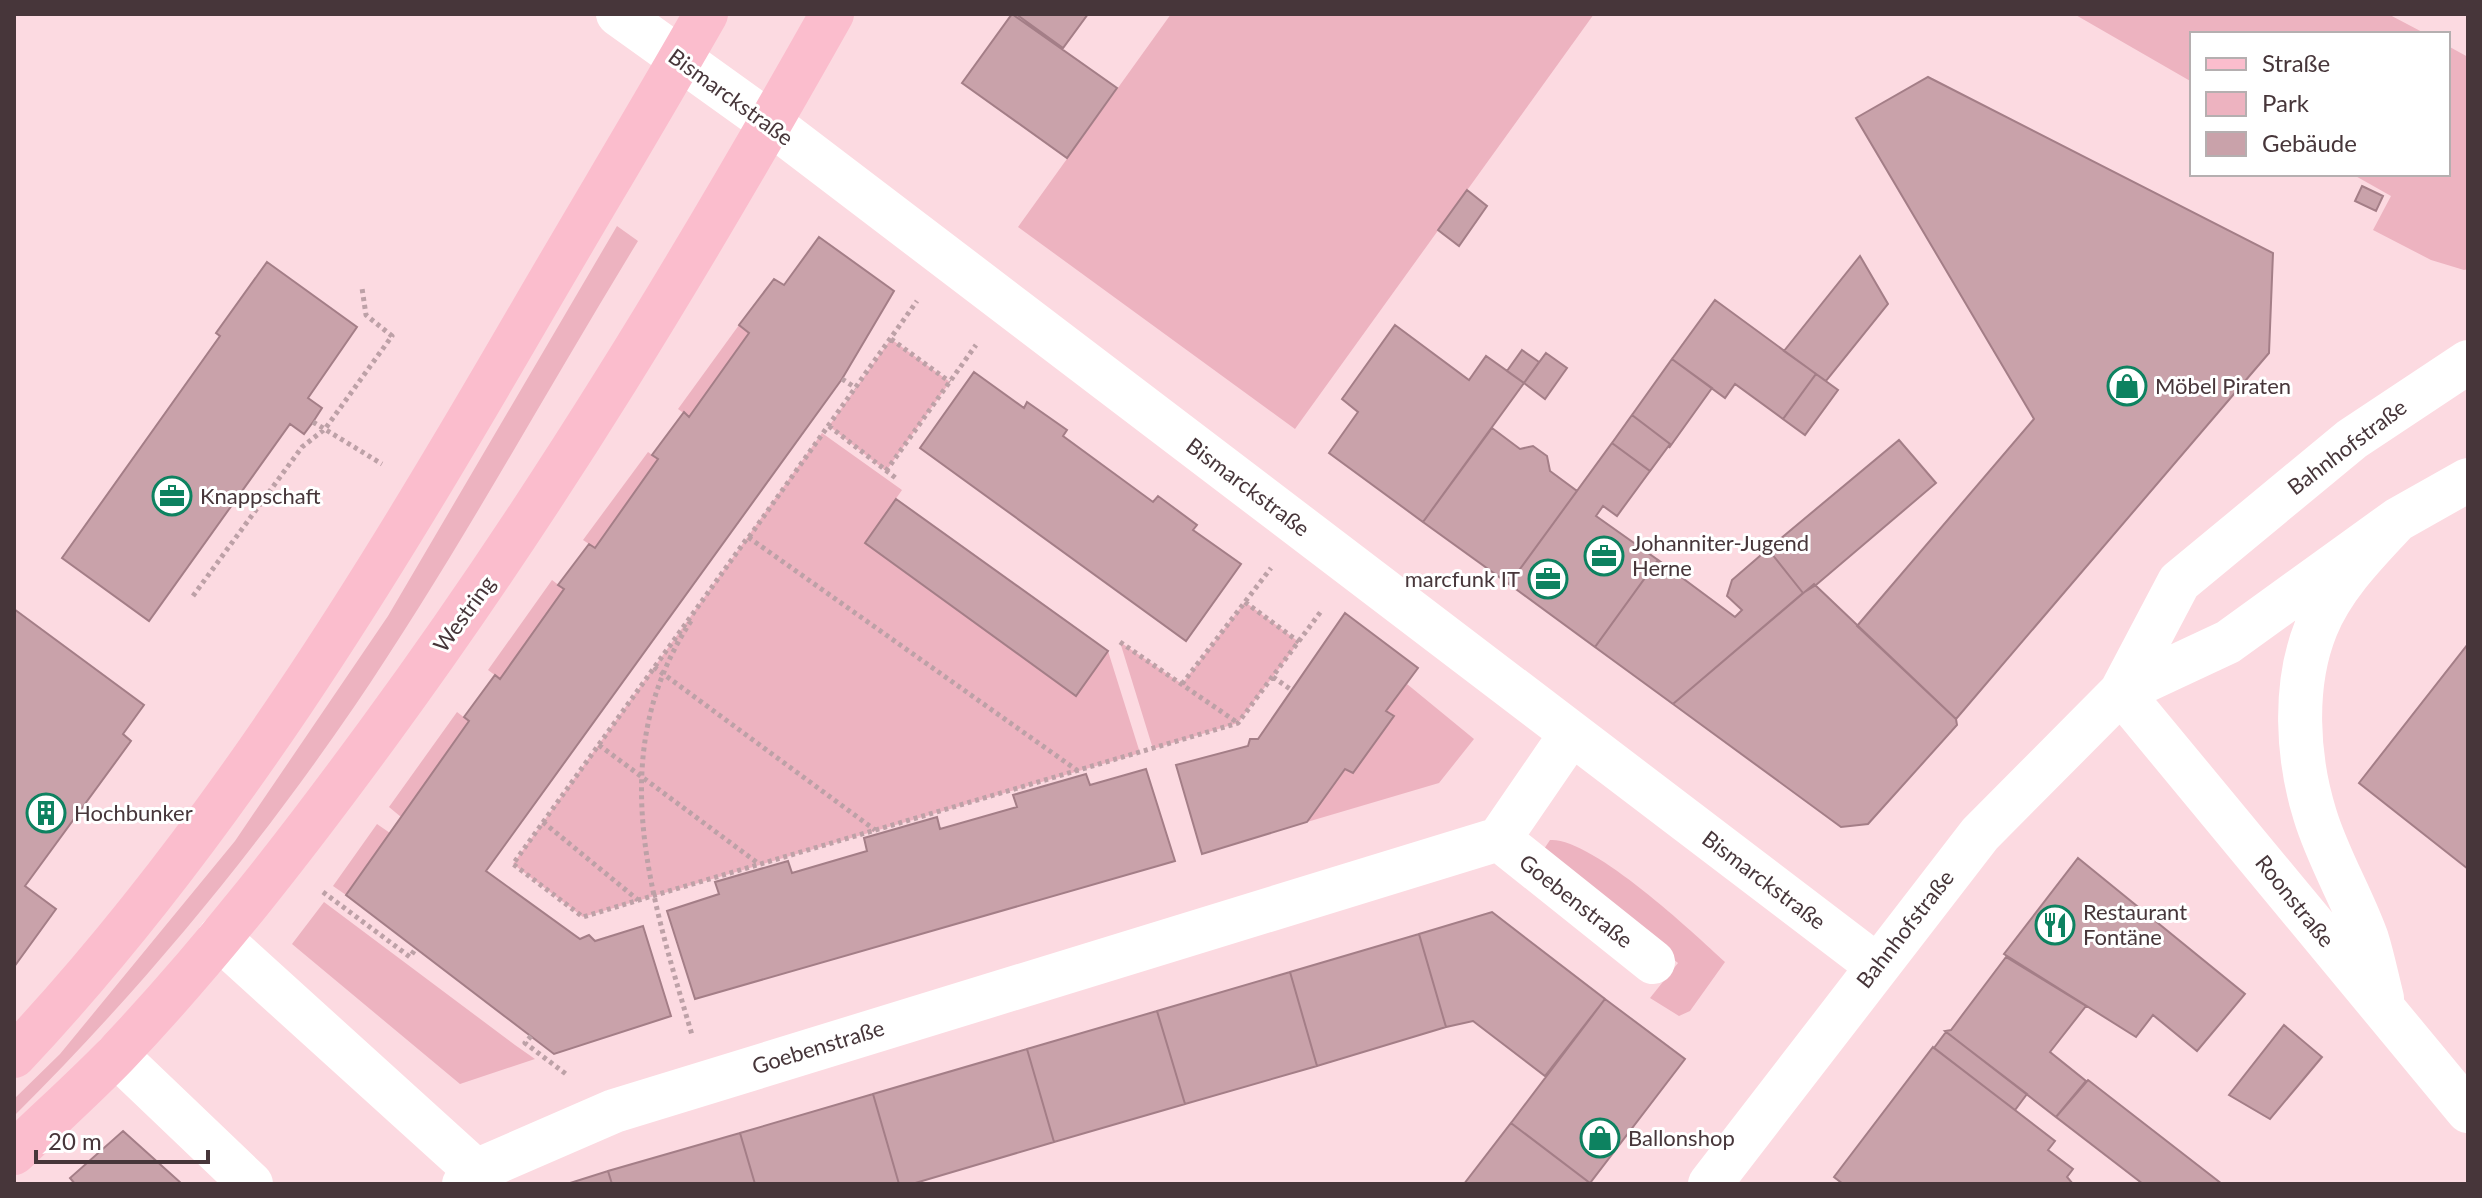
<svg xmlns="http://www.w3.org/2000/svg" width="2482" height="1198" font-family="Lato,sans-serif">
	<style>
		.green { fill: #edb3c0 }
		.building { fill: #c9a2aa; stroke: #a47e87; stroke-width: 2 }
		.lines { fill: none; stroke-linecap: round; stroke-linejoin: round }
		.path { stroke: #bda1a7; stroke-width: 5; stroke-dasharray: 4 4; stroke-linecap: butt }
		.minor { stroke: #fff; stroke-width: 44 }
		.major { stroke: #fbbdcd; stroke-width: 44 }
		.labels { text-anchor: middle; stroke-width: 6; stroke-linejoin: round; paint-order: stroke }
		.street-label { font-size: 22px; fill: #47363a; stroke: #fff }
		.poi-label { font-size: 22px; fill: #47363a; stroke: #fff; text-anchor: start }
	</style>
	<rect width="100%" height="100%" fill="#fcdae1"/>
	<!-- green -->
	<path class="green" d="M 1171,14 L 1594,14 L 1295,429 L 1018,227 Z
		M 2074,14 L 2388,14 L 2426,34 L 2192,34 L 2192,82 Z
		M 2448,46 L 2468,57 L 2468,269 L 2464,270 L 2431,260 L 2373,230 L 2391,196 L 2352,174 L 2448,174 Z
		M 617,226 L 638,241 C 543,396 456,557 354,707 C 255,852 139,992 14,1116 L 14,1099 L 60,1054 L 235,841 L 388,616 Z
		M 739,325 L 749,333 L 689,417 L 678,409 Z
		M 891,339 L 950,382 L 886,471 L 829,426 Z
		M 822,433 L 902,490 L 865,543 L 1076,695 L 1108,651 L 1140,753 L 583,917 L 513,864 Z
		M 648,452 L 658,459 L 595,548 L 583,540 Z
		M 552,580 L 564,589 L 500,679 L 488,670 Z
		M 1245,602 L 1299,642 L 1238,723 L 1153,749 L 1120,642 L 1182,684 Z
		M 1407,684 L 1474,739 L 1439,783 L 1307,822 L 1345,769 L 1353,773 L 1393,717 L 1386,711 Z
		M 457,712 L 469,721 L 401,817 L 389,807 Z
		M 377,824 L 390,833 L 346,895 L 333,886 Z
		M 1550,840 C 1591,837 1693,932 1725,962 L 1690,1011 L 1679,1016 L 1650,998 L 1678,963 L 1550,858 L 1544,849 Z
		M 324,902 L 515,1045 L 535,1059 L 460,1084 L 292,944 Z"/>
	<!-- building -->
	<path class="building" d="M 1012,14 L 1117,88 L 1067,158 L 962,83 Z
		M 1016,14 L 1088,14 L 1063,48 Z
		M 1928,77 L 2273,253 L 2269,353 L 1956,719 L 1857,626 L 2034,419 L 1856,118 Z
		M 2362,186 L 2383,196 L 2376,211 L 2355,201 Z
		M 1467,190 L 1487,206 L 1459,246 L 1438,230 Z
		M 819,237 L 894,291 L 842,379 L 486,871 L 580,939 L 589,935 L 595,941 L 643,926 L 671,1016 L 554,1054 L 346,895 L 469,721 L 464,717 L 495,675 L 500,679 L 564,589 L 558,585 L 589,544 L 595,548 L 658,459 L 652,455 L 684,412 L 689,417 L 749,333 L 739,325 L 774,279 L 784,285 Z
		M 1860,256 L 1888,304 L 1826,381 L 1784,351 Z
		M 267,262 L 357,327 L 308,398 L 322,408 L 313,422 L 304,434 L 290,424 L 149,621 L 62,558 L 220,336 L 216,333 Z
		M 1715,300 L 1816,374 L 1783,419 L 1735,384 L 1725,398 L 1672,359 Z
		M 1395,325 L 1469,380 L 1486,356 L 1524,383 L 1423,522 L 1329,453 L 1358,412 L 1342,399 Z
		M 1522,350 L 1539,362 L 1524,383 L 1507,371 Z
		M 1546,353 L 1567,368 L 1545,399 L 1524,383 Z
		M 1672,359 L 1712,388 L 1669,448 L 1670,444 L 1632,415 Z
		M 974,372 L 1024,408 L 1027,402 L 1067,430 L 1063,436 L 1153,502 L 1158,496 L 1197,525 L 1193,530 L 1241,564 L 1186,641 L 920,448 Z
		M 1816,374 L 1838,390 L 1805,435 L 1783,419 Z
		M 1632,415 L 1670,444 L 1650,471 L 1612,443 Z
		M 1492,428 L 1520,449 L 1533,446 L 1547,456 L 1550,471 L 1577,491 L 1509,584 L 1423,522 Z
		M 1899,440 L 1936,483 L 1816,585 L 1803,593 L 1768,549 Z
		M 1612,443 L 1650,471 L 1617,516 L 1603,506 L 1596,516 L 1658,560 L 1595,647 L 1509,584 Z
		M 896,499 L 1108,651 L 1076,696 L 865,543 Z
		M 1768,549 L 1803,593 L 1673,704 L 1595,647 L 1658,560 L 1735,617 L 1742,610 L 1727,596 L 1732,580 Z
		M 1814,584 L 1956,719 L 1957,725 L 1868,824 L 1841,827 L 1673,704 Z
		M 14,609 L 144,705 L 123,734 L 131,741 L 25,886 L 56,909 L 14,967 Z
		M 1345,613 L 1418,668 L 1386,711 L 1394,716 L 1353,773 L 1345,769 L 1307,822 L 1202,854 L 1176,765 L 1248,746 L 1250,739 L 1258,739 Z
		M 2468,644 L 2468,869 L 2359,783 Z
		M 1146,769 L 1175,861 L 695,999 L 667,911 L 719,894 L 715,882 L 788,861 L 792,873 L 867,851 L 864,838 L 937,817 L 940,829 L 1017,807 L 1013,795 L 1086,774 L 1090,785 Z
		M 2078,858 L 2245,994 L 2197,1051 L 2153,1015 L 2136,1037 L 2004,954 Z
		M 1492,912 L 1605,999 L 1545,1076 L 1473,1021 L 1446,1027 L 1419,934 Z
		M 1419,934 L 1446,1027 L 1317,1066 L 1290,972 Z
		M 2006,957 L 2086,1006 L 2050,1052 L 2086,1081 L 2056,1117 L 1945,1031 L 1951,1030 Z
		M 1290,972 L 1317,1066 L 1185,1104 L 1157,1011 Z
		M 1605,999 L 1685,1059 L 1590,1183 L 1511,1123 Z
		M 1157,1011 L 1185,1104 L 1054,1142 L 1027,1049 Z
		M 2284,1025 L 2322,1057 L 2270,1119 L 2229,1095 Z
		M 1946,1032 L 2027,1094 L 2015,1110 L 1934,1048 Z
		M 1933,1047 L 2055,1141 L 2048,1150 L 2073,1169 L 2067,1177 L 2073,1184 L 1843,1184 L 1834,1177 Z
		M 1027,1049 L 1054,1142 L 912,1184 L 899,1184 L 873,1094 Z
		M 2088,1080 L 2222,1184 L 2143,1184 L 2056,1117 Z
		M 873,1094 L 899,1184 L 755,1184 L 740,1133 Z
		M 1511,1123 L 1590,1183 L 1589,1184 L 1464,1184 Z
		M 123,1131 L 182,1184 L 75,1184 L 70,1178 Z
		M 740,1133 L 755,1184 L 612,1184 L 608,1171 Z
		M 608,1171 L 612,1184 L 567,1184 Z"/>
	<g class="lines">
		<!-- path -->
		<path class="path" d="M 891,339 L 950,382
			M 842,379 L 856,388
			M 313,422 L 382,464
			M 829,426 L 897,479
			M 886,471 L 976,345
			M 749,537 L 917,301
			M 193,596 L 302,447 L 325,429 L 392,336 L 366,315 L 362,288
			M 1245,602 L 1299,642
			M 691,621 C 603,755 651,895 692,1035
			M 1120,642 L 1238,723
			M 654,667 L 875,830
			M 1273,677 L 1293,691
			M 1182,684 L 1271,568
			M 599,745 L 759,864
			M 1078,771 L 748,537 L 513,864 L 583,917 L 652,896 L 1238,723 L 1322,610
			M 543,822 L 638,900
			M 323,892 L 410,957 L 416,948
			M 531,1036 L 525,1043 L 566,1074"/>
		<!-- minor -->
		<path class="minor" d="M 618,14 L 770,123 L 1876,965
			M 2121,692 L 2468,1111
			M 2121,692 L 2228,642 L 2397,520 L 2468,480
			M 1499,839 L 1653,962
			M 219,938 L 476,1171
			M 2382,998 C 2377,979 2373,958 2367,939 C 2352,897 2328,858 2315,815 C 2297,757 2293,685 2316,628 C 2333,586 2367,552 2397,520
			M 116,1055 L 251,1184
			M 464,1184 L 476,1171 L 614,1111 L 1499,839 L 1571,734
			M 1710,1184 L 1980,834 L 2121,692 L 2179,582 L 2352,439 L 2468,362"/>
		<!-- major -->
		<path class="major" d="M 14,1056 C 222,835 379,575 531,313 C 589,213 649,114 706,14
			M 14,1153 C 48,1120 83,1089 116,1055 C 212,954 297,844 379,732 C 547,503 693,261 832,14"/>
	</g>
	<!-- icons -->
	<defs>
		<symbol id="shop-ring" viewBox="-11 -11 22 22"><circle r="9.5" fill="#fff" stroke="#0d8260" stroke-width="1.5"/><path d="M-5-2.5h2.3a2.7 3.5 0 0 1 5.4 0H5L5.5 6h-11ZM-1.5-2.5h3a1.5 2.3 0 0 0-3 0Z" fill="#0d8260"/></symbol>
		<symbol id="office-ring" viewBox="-11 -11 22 22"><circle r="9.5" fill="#fff" stroke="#0d8260" stroke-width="1.5"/><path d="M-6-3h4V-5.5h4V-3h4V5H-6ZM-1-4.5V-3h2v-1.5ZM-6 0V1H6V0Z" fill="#0d8260"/></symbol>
		<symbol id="building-ring" viewBox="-11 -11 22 22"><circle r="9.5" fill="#fff" stroke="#0d8260" stroke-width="1.5"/><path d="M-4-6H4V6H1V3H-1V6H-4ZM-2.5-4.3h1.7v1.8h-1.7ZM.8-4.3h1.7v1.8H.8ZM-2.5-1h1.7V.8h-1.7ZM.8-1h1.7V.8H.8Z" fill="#0d8260"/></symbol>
		<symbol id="restaurant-ring" viewBox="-11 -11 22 22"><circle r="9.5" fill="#fff" stroke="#0d8260" stroke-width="1.5"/><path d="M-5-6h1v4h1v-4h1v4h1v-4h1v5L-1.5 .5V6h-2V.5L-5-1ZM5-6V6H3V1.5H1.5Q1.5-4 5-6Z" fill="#0d8260"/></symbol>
	</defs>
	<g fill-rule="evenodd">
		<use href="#shop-ring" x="2105" y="364" width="44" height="44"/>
		<use href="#office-ring" x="150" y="474" width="44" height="44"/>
		<use href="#office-ring" x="1582" y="534" width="44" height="44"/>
		<use href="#office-ring" x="1526" y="557" width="44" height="44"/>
		<use href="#building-ring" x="24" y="791" width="44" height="44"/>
		<use href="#restaurant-ring" x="2033" y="903" width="44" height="44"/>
		<use href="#shop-ring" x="1578" y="1116" width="44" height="44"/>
	</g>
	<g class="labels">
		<!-- street labels -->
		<g class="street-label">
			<text transform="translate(731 97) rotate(36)" y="8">Bismarckstraße</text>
			<text transform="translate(2347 447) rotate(-37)" y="8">Bahnhofstraße</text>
			<text transform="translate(1248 487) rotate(37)" y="8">Bismarckstraße</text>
			<text transform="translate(464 614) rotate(-54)" y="8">Westring</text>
			<text transform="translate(1764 880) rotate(37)" y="8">Bismarckstraße</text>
			<text transform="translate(1576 901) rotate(38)" y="8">Goebenstraße</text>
			<text transform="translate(2295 901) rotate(51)" y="8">Roonstraße</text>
			<text transform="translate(1905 929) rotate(-52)" y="8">Bahnhofstraße</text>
			<text transform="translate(818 1047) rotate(-17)" y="8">Goebenstraße</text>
		</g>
		<!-- poi labels -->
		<g class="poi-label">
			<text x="2155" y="394">Möbel Piraten</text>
			<text x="200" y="504">Knappschaft</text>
			<text x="1632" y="551">Johanniter-Jugend<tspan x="1632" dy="25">Herne</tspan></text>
			<text x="1520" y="587" text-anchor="end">marcfunk IT</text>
			<text x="74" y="821">Hochbunker</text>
			<text x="2083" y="920">Restaurant<tspan x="2083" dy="25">Fontäne</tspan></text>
			<text x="1628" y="1146">Ballonshop</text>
		</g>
	</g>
	<!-- border -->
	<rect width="2482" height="1198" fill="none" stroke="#47363a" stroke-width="32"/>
	<!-- legend -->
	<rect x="2190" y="32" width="260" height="144" fill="#ffffff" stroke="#b5afb0" stroke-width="2"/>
	<rect x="2206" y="58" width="40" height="12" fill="#fbbdcd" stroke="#b5afb0" stroke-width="2"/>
	<text x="2262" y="72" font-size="24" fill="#47363a">Straße</text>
	<rect x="2206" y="92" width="40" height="24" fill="#edb3c0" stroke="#b5afb0" stroke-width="2"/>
	<text x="2262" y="112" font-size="24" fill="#47363a">Park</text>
	<rect x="2206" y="132" width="40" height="24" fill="#c9a2aa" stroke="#b5afb0" stroke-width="2"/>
	<text x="2262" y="152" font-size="24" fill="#47363a">Gebäude</text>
	<!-- scale -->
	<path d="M36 1150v12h172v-12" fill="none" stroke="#47363a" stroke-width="4"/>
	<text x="48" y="1150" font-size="24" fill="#47363a" stroke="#ffffff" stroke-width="6" paint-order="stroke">20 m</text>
</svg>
